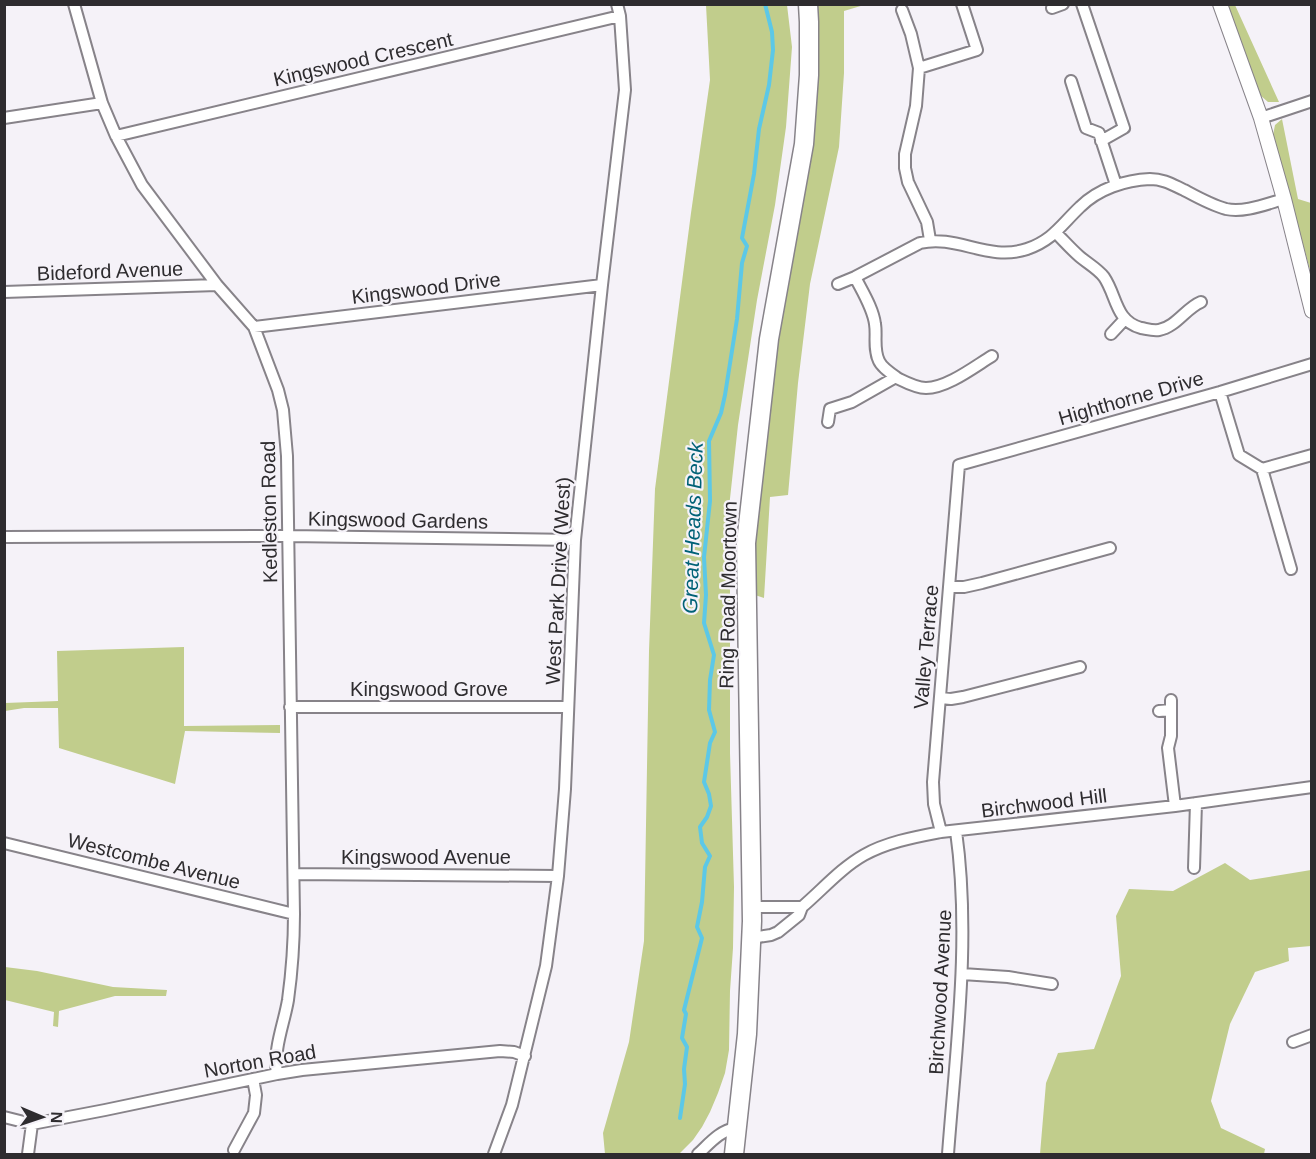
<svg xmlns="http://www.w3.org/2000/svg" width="1316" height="1159" font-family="Arial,sans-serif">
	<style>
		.green { fill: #c1cd8c }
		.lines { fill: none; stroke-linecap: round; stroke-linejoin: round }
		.stream { stroke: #5cc8e7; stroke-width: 4 }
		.minor-casing { stroke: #878389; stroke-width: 14 }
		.tertiary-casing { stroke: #878389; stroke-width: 16 }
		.trunk-casing { stroke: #878389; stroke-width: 21 }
		.minor { stroke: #fff; stroke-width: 10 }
		.tertiary { stroke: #fff; stroke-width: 14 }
		.trunk { stroke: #fff; stroke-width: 18 }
		.labels { text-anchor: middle; stroke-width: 4.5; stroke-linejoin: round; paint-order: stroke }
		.street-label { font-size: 20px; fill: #2e2c2f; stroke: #f5f2f8 }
		.water-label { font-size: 21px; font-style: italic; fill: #006176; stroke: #f5f2f8 }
	</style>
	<rect width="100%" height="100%" fill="#f5f2f8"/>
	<!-- green -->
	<path class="green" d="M 706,5 L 787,5 L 792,47 L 786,127 L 775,205 L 757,300 L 738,425 L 728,517 L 730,592 L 730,753 L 734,887 L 733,948 L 730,991 L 729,1050 L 725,1073 L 718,1093 L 710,1112 L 702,1127 L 693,1140 L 679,1154 L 605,1154 L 603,1133 L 629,1042 L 644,941 L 649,651 L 655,489 L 691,213 L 710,80 Z
		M 815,5 L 864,5 L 844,11 L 844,73 L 839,147 L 810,284 L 798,383 L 788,495 L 770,497 L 764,598 L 755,595 L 755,552 L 759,495 Z
		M 1226,5 L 1235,5 L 1279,102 L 1268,102 L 1260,95 Z
		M 1282,119 L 1298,199 L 1311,203 L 1311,269 L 1310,270 L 1273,135 L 1275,125 Z
		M 184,647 L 184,726 L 280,725 L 280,733 L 185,731 L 175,784 L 59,748 L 58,708 L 24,708 L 5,711 L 5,703 L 58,701 L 57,651 Z
		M 1225,863 L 1250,880 L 1311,870 L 1311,946 L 1288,948 L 1289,961 L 1255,972 L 1230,1024 L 1211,1101 L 1221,1128 L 1265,1149 L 1264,1154 L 1040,1154 L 1046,1083 L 1058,1053 L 1094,1049 L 1121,976 L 1116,916 L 1129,889 L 1173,891 Z
		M 5,967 L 37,971 L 113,987 L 167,990 L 166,996 L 115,996 L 59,1011 L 58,1027 L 53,1026 L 54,1012 L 5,1000 Z"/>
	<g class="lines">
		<!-- stream -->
		<path class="stream" d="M 680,1118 L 685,1084 L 684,1069 L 687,1047 L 682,1038 L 686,1014 L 684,1010 L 702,938 L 697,927 L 702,902 L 705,867 L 710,856 L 702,843 L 700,827 L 707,817 L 711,806 L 709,794 L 704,782 L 710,743 L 715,732 L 709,710 L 710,680 L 714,655 L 704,623 L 706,595 L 704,557 L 710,501 L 709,441 L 721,413 L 725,395 L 737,319 L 742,263 L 747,246 L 742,238 L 754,174 L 759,129 L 769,85 L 773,50 L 772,32 L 765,4"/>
		<defs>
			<path id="minor" d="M 74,4 L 102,103 L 116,136 L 142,185 L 217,285 L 254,327 L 278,390 L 283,410 L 287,456 L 294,914 C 294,943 292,971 288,1000 C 284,1024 273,1049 277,1074
				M 1082,4 L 1124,128 L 1101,141
				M 1052,8 L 1063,4
				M 902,10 L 911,34 L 919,68 L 916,106 L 905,154 L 905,168 L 908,182 L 927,222 L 930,240
				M 919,68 L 977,50 L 962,4
				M 1071,81 L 1086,128 L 1099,133 L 1116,185
				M 4,118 L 102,103
				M 1261,118 L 1312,101
				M 116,136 L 620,16
				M 1056,233 C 1064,241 1071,249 1079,256 C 1087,263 1098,269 1104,277 C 1117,296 1115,321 1141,328 C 1147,329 1153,331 1159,330 C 1176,327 1186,308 1201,302
				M 855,277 C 862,291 873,308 875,324 C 877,335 873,349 879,361 C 882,368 893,375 899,379 C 907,383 917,388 926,388 C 947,388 974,367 992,356
				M 838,284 L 855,277 L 920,243 C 957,234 988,262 1027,249 C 1053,240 1061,225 1080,207 C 1098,189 1125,180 1150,179 C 1164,179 1173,185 1184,190 C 1197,197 1211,205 1226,209 C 1244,213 1266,204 1284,199
				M 4,292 L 217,285
				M 254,327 L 602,285
				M 1111,334 L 1125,319
				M 1220,392 L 1239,455 L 1262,469 L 1312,455
				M 828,422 L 830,409 L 852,402 L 896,377
				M 1262,469 L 1291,569
				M 4,537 L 288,536 L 575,540
				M 949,587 L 964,587 L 982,583 L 1110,548
				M 940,698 L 951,699 L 963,697 L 1080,667
				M 1171,700 L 1171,736 L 1168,748 L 1175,806
				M 290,707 L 568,707
				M 1159,711 L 1171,710
				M 941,832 L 934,804 L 933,782 L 959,465 L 1220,392 L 1312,364
				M 4,843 L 294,914
				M 1194,868 L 1196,803
				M 294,874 L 558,876
				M 752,907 L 802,907
				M 751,938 L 771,935 L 778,932 L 799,915 L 802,907 C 822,890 841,868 864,855 C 887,842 915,837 941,832 L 1175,806 L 1312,787
				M 962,974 L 1008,977 L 1052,984
				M 1293,1042 L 1312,1035
				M 4,1117 L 32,1124 L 105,1110 L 277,1074 L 302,1070 L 500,1051 L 514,1052 L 525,1056
				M 234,1150 L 254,1113 L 256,1095 L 253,1079
				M 28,1154 L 32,1124
				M 494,1154 L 512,1105 L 546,966 L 558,876 L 565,789 L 575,540 L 602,285 L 625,90 L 620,16 L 617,4
				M 698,1154 C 710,1143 719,1131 736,1128
				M 948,1154 C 956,1047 971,938 956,831"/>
			<path id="tertiary" d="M 1220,4 L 1261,118 L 1284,199 L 1312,311"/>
			<path id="trunk" d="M 734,1154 L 747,1034 L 752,921 L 746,543 L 769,339 L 804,144 L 809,75 L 809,22 L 808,4"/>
		</defs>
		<!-- minor casing -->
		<use href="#minor" class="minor-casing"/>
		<!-- tertiary casing -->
		<use href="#tertiary" class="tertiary-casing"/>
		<!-- trunk casing -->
		<use href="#trunk" class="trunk-casing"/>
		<!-- minor -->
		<use href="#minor" class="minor"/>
		<!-- tertiary -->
		<use href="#tertiary" class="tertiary"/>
		<!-- trunk -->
		<use href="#trunk" class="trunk"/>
	</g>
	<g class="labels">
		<!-- street labels -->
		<g class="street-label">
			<text transform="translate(363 59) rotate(-13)" y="7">Kingswood Crescent</text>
			<text transform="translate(110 271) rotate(-2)" y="7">Bideford Avenue</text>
			<text transform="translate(426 288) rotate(-7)" y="7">Kingswood Drive</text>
			<text transform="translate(1131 398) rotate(-16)" y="7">Highthorne Drive</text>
			<text transform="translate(269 512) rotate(-91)" y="7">Kedleston Road</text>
			<text transform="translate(398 520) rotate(1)" y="7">Kingswood Gardens</text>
			<text transform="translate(558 581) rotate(-87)" y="7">West Park Drive (West)</text>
			<text transform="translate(728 595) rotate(-89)" y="7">Ring Road Moortown</text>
			<text transform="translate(926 647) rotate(-85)" y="7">Valley Terrace</text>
			<text x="429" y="696">Kingswood Grove</text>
			<text transform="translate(1044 803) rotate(-7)" y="7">Birchwood Hill</text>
			<text x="426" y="864">Kingswood Avenue</text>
			<text transform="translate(154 861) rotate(14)" y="7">Westcombe Avenue</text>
			<text transform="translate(940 992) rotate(-87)" y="7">Birchwood Avenue</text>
			<text transform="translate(260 1061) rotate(-10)" y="7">Norton Road</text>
		</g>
		<!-- water labels -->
		<g class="water-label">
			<text transform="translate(693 528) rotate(-88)" y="7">Great Heads Beck</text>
		</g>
	</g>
	<!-- border -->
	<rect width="1316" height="1159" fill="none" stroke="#2e2c2f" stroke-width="12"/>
	<!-- north arrow -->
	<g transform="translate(42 1117) rotate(92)" stroke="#f5f2f8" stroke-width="4.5" paint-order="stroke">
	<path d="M0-4.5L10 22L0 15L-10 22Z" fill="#2e2c2f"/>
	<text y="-9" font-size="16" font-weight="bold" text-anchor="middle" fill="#2e2c2f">N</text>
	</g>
</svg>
